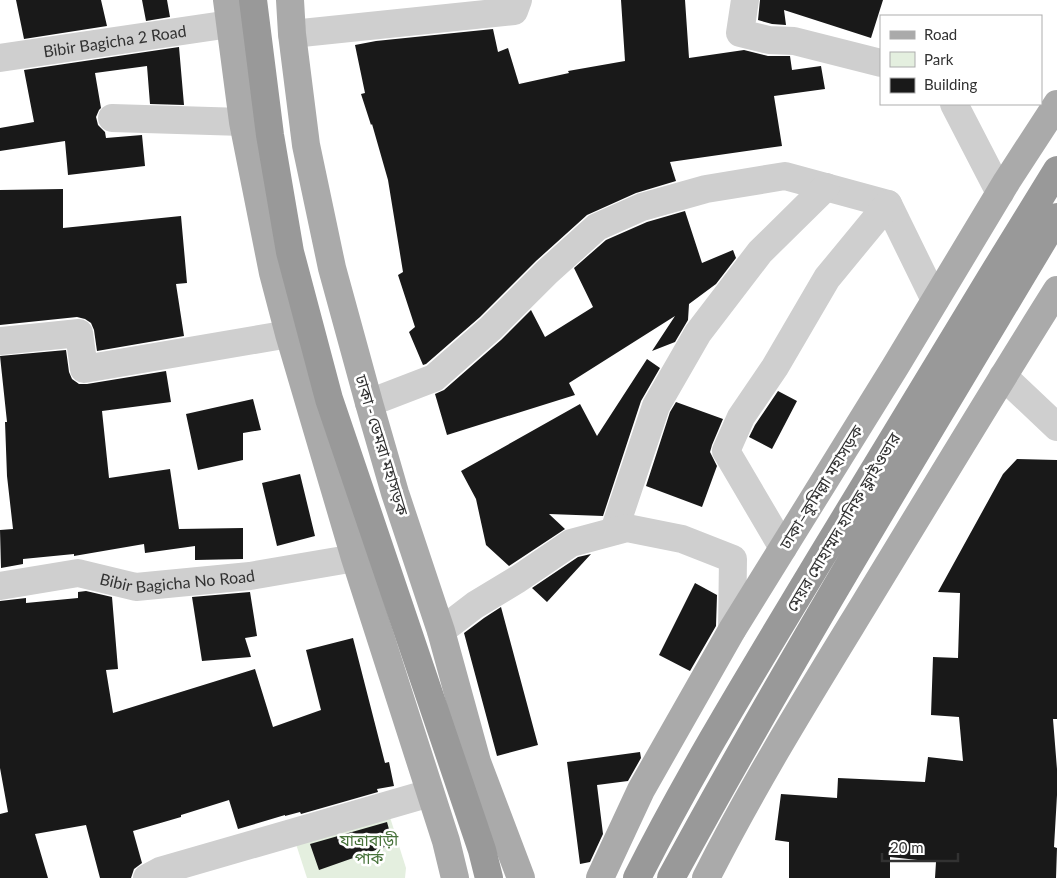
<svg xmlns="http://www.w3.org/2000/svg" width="1057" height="878" font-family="Lato,'Noto Sans Bengali',sans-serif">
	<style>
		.green { fill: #e4efdf }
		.building { fill: #191919 }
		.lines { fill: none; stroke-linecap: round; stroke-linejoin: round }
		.minor { stroke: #cfcfcf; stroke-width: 28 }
		.major { stroke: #aaa; stroke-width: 28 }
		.highway { stroke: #999; stroke-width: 28 }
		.labels { text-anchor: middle; stroke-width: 5; stroke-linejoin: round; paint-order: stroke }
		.street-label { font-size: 16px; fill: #323232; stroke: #fff }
		.park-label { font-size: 16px; fill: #47723a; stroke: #fff }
	</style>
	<rect width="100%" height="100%" fill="#fff"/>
	<!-- green -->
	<path class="green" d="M 388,811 L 406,868 L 405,878 L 307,878 L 295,841 Z"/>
	<!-- building -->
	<path class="building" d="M 16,0 L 101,0 L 107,26 L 24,39 Z
		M 142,0 L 167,0 L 170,17 L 146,21 Z
		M 621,0 L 685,0 L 689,58 L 744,50 L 768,56 L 790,56 L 792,70 L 821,66 L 825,89 L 774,96 L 782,146 L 670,162 L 676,181 L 636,193 L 587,215 L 536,261 L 480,317 L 426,364 L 423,365 L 409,332 L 415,327 L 398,275 L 403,272 L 388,180 L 372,124 L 371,125 L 361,94 L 365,93 L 355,45 L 376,41 L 493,29 L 498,52 L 508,48 L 519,84 L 569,73 L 568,71 L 625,61 Z
		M 760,0 L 883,0 L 871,38 L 784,10 L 786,25 L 772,24 L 758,20 Z
		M 179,47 L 184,105 L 150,104 L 147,66 L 95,73 L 101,108 L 99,110 L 96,117 L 98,125 L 105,132 L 106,138 L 142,135 L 145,166 L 68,175 L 65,141 L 0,151 L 0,128 L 34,122 L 24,70 Z
		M 63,189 L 63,228 L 181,216 L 187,283 L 176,284 L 184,336 L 97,351 L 94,330 L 91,323 L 85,319 L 77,317 L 0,325 L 0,190 Z
		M 685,211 L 702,263 L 733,250 L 736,258 L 716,284 L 689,304 L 688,320 L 675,342 L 652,351 L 675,316 L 569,383 L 575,395 L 447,435 L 435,394 L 444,390 L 501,340 L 531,310 L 545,337 L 593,307 L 574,268 L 606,240 L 647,222 Z
		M 66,350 L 69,372 L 72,379 L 79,384 L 87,384 L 166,371 L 171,402 L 102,411 L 109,478 L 170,469 L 179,529 L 243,528 L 243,559 L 195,560 L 195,546 L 145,553 L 144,544 L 74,556 L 74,554 L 23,559 L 23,564 L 1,568 L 0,530 L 13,529 L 7,476 L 5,422 L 7,422 L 0,356 Z
		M 647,359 L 660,368 L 641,401 L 603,516 L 549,514 L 565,529 L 509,566 L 486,545 L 476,499 L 461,471 L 580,404 L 597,436 Z
		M 778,391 L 797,401 L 772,449 L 749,437 L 755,425 Z
		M 253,399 L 261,430 L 243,433 L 243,460 L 198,470 L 186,414 Z
		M 676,402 L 723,419 L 712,445 L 710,452 L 717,466 L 702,507 L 646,486 L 670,412 Z
		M 1017,459 L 1057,460 L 1057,719 L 1053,719 L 1057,769 L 1057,795 L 1054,847 L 1057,848 L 1056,878 L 935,878 L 936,862 L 890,857 L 890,878 L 789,878 L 789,842 L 775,840 L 781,794 L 837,798 L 838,778 L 925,782 L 928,757 L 963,761 L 959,717 L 931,715 L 933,657 L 958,658 L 960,593 L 938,592 L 1003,474 Z
		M 300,474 L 315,536 L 277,546 L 262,483 Z
		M 591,554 L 547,602 L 532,588 L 578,557 Z
		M 695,583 L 717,595 L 716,626 L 690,671 L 659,655 Z
		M 86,591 L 112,597 L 118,669 L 106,670 L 113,713 L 255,669 L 273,727 L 321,710 L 306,650 L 353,638 L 385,763 L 389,762 L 394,786 L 377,789 L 378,792 L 301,814 L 300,812 L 285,816 L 285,815 L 238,829 L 229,800 L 181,815 L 181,817 L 133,831 L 142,863 L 134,869 L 131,878 L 100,878 L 86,825 L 35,834 L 48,878 L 0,878 L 0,814 L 8,812 L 0,768 L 0,601 L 26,598 L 26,603 L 78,598 L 78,592 Z
		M 250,592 L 257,636 L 245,638 L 251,657 L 202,661 L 192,597 Z
		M 501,607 L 538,745 L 497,756 L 464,633 L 484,618 Z
		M 640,752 L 641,758 L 628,781 L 597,785 L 603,834 L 590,862 L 580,864 L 567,762 Z
		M 387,822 L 393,844 L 319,870 L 310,844 Z"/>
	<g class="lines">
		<!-- minor -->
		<g class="minor">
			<path d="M 745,0 L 740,33 L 769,40 L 794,41 L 881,63"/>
			<path d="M 292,34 L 514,11 L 518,0"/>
			<path id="s1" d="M 0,58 L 230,24"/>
			<path d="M 954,104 L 1000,193"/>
			<path d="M 112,118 L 243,122"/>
			<path d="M 0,341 L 79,333 L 84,369 L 289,334"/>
			<path d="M 1003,376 L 1057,427"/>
			<path d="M 369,403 L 434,378 L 491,328 L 547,272 L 597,227 L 642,207 L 706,189 L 785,176 L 888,204 L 935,300"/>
			<path d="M 614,531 L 656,406 L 698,333 L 760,252 L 826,187"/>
			<path d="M 783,548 L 726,451 L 741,417 L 775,367 L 827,278 L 888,204"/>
			<path id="s2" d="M 0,586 L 78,573 L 136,587 L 250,576 L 355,558"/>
			<path d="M 441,631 L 475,605 L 518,579 L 571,543 L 627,528 L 682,539 L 733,559 L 732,630"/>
			<path d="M 147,878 L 160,871 L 430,793"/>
		</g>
		<!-- major -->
		<path class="major" d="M 227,0 L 243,122 L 273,273 L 289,334 L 355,558 L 446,841 L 455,878
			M 290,0 L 292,34 L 306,145 L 332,268 L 369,403 L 395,493 L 441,631 L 477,762 L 521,878
			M 600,878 L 641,790 L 732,630 L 895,367 L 1007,181 L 1057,104
			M 706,878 C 754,783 810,693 865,603 C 929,498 992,393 1057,290"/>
		<!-- highway -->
		<path class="highway" d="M 253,0 L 270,135 L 290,252 L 329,399 L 482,850 L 489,878
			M 637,878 C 692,769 757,664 820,559 C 899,429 977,299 1057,170
			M 671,878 C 793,654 926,436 1057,217"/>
	</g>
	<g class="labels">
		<!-- street labels -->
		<g class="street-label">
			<text dy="6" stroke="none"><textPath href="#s1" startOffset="116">Bibir Bagicha 2 Road</textPath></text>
			<text transform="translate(382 445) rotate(73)" y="6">ঢাকা - ডেমরা মহাসড়ক</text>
			<text transform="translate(821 487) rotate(-58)" y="6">ঢাকা–কুমিল্লা মহাসড়ক</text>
			<text transform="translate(843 522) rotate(-59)" y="6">মেয়র মোহাম্মদ হানিফ ফ্লাইওভার</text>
			<text dy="6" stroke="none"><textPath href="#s2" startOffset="180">Bibir Bagicha No Road</textPath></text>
		</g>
		<!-- park labels -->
		<g class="park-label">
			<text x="369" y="846">যাত্রাবাড়ী<tspan x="369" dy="18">পার্ক</tspan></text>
		</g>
	</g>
	<!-- legend -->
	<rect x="880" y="15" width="162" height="90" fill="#ffffff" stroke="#adadad"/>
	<rect x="890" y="31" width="25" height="8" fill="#aaaaaa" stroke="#adadad"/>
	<text x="924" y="40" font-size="15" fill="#323232">Road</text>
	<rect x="890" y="52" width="25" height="15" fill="#e4efdf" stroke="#adadad"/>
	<text x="924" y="65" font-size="15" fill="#323232">Park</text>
	<rect x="890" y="78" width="25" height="15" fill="#191919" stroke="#adadad"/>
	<text x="924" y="90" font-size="15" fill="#323232">Building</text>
	<!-- scale -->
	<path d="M882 853v8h76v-8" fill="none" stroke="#323232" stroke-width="2.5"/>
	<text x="890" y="853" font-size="15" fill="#323232" stroke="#ffffff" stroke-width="4" paint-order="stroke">20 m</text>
</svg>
